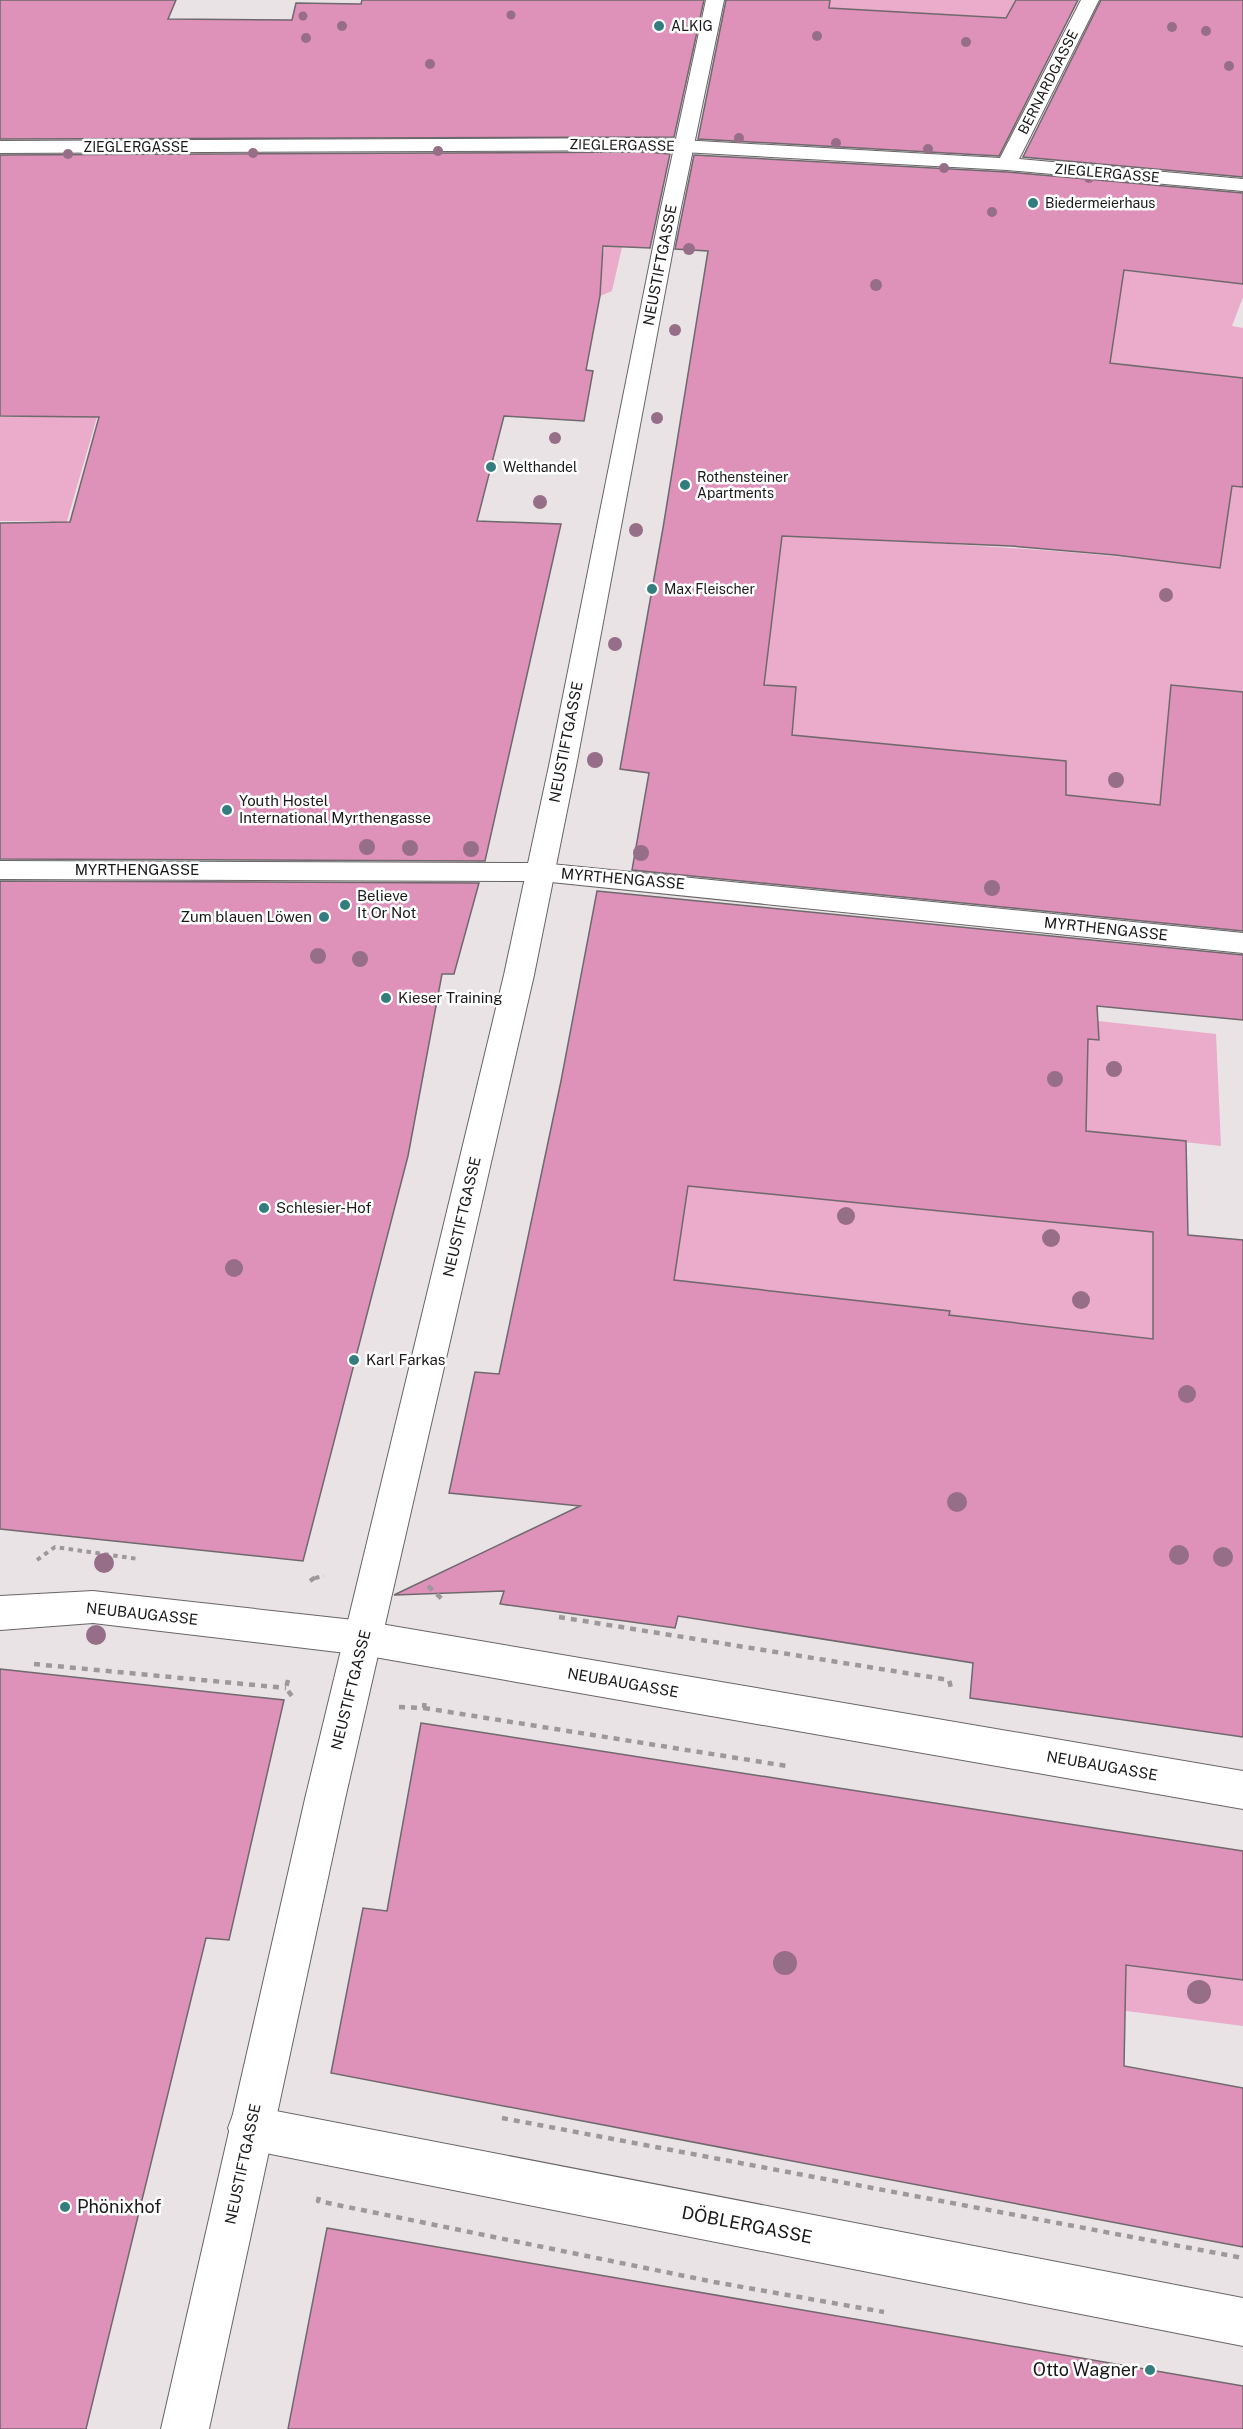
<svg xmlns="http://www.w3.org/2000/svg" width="1243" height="2429" font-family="'Public Sans',sans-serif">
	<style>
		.green { fill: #ebabcb }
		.building { fill: #de91b9; stroke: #6e696c; stroke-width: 1.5; fill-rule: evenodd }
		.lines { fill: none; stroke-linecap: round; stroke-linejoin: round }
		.street-casing { stroke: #696466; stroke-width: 2 }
		.secondary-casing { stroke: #696466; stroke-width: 2 }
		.path-far1 { stroke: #9d989a; stroke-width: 4; stroke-dasharray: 4.5 4.5; stroke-linecap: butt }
		.path { stroke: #9d989a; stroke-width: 4.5; stroke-dasharray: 6 6; stroke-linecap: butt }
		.street { fill: #fff; fill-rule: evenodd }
		.secondary { fill: #fff; fill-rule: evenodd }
		.tree { fill: #966e87 }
		.poi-dot { fill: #347d7f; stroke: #fff; stroke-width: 2 }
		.labels { text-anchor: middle; stroke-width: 5; stroke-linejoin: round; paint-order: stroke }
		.far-poi-label { font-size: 14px; fill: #1a1819; stroke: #fff; text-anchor: start }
		.far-street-label { font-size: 14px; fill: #1a1819; stroke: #fff }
		.street-label { font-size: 15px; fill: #1a1819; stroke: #fff }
		.poi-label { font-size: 15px; fill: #1a1819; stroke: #fff; text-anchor: start }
		.near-poi-label { font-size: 18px; fill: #1a1819; stroke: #fff; text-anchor: start }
		.near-street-label { font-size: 18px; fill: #1a1819; stroke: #fff }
	</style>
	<rect width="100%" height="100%" fill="#e9e3e6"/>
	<!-- green -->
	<path class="green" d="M 830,0 L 1016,0 L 1006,18 L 828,12 Z
		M 605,246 L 622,247 L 612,291 L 600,296 L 601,281 L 597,281 Z
		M 1110,269 L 1243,284 L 1243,297 L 1232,326 L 1243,328 L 1243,378 L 1128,392 L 1125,364 L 1110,362 L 1117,315 Z
		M 0,417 L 97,417 L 67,521 L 70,522 L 31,580 L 50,521 L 0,521 Z
		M 1232,486 L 1243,487 L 1243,692 L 1171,685 L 1161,794 L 1170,807 L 1066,795 L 1066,761 L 792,735 L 796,687 L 726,682 L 757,534 C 912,542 1065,548 1220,568 Z
		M 1098,1021 L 1216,1034 L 1221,1146 L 1082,1131 L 1088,1039 L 1099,1040 Z
		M 676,1184 L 1163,1233 L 1161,1269 L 1153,1298 L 1153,1339 L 1208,1345 L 949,1316 L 950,1312 L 661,1279 L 680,1239 L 685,1206 Z
		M 1126,1965 L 1243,1980 L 1243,2026 L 1088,2006 Z"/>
	<!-- building -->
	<path class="building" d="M 0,0 L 176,0 L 168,19 L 292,20 L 296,3 L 361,4 L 362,0 L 704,0 L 674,137 L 0,139 Z
		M 726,0 L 830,0 L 829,8 L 1006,18 L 1016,0 L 1078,0 L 999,156 L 698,139 Z
		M 1101,0 L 1243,0 L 1243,177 L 1023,157 Z
		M 646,152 L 670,154 L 650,248 L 603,246 L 600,296 L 586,370 L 593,371 L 584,421 L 504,416 L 477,521 L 561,524 L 485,861 L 0,859 L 0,523 L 70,522 L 99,417 L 0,416 L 0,155 Z
		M 694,155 L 1007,172 L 1243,193 L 1243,284 L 1124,270 L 1110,363 L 1243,378 L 1243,487 L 1232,486 L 1220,568 L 1115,555 L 1011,546 L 782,536 L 764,685 L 796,687 L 792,735 L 1066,761 L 1066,795 L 1160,805 L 1171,685 L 1243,692 L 1243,931 L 632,870 L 649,773 L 620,769 L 663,528 L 708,251 L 675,249 Z
		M 0,881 L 479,883 L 454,974 L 442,974 L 408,1156 L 303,1561 L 0,1529 Z
		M 597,891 L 1243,955 L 1243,1020 L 1097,1006 L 1099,1040 L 1088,1039 L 1086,1131 L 1186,1141 L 1188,1235 L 1243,1240 L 1243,1737 L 970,1698 L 973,1663 L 678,1616 L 675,1628 L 500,1604 L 504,1591 L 394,1595 L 580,1506 L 449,1493 L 475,1372 L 499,1374 L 561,1081 ZM 688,1186 L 1153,1232 L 1153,1339 L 949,1315 L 950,1311 L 674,1280 Z
		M 0,1669 L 284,1700 L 229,1940 L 206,1938 L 86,2429 L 0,2429 Z
		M 421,1723 L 1243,1851 L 1243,1980 L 1126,1965 L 1124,2066 L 1243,2088 L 1243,2247 L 331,2073 L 363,1908 L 387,1911 Z
		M 327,2228 L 1243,2386 L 1243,2429 L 288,2429 Z"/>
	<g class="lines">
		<defs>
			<path id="street" d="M 1081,0 L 1099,0 L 1019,159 L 1243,179 L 1243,191 L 1007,170 L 646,150 L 0,153 L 0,141 L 646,138 L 1000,158 Z
				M 0,861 L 541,863 L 1243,933 L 1243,953 L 541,881 L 0,879 Z
				M 93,1591 L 363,1621 L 1243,1771 L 1243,1809 L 363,1655 L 93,1623 L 0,1630 L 0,1596 Z
				M 250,2106 L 1243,2298 L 1243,2346 L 250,2150 L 234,2144 L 228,2128 L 234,2112 Z"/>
			<path id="secondary" d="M 706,0 L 724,0 L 679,217 L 577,761 L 534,975 L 345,1799 L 209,2429 L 161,2429 L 305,1799 L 504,975 L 550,761 L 659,217 Z"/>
		</defs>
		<!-- street casing -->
		<use href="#street" class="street-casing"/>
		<!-- secondary casing -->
		<use href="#secondary" class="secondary-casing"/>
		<!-- path-far1 -->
		<path class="path-far1" d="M 37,1560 L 55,1547 L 138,1559
			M 315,1578 L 324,1576"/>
		<!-- path -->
		<path class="path" d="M 310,1581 L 317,1576
			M 428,1586 L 442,1599
			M 559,1617 L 949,1680 L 951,1688
			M 34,1664 L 286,1688
			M 288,1680 L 286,1688 L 294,1699
			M 399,1707 L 424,1708 L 425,1698
			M 424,1708 L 787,1766
			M 502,2118 L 1243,2258
			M 319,2197 L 318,2201 L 714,2282 L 884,2312"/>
		<!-- street -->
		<use href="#street" class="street"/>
		<!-- secondary -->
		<use href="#secondary" class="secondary"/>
	</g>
	<!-- trees -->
	<g class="tree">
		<circle cx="511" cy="15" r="4.5"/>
		<circle cx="303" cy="16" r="4.5"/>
		<circle cx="342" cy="26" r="5"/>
		<circle cx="1172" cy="27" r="5"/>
		<circle cx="1206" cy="31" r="5"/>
		<circle cx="817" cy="36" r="5"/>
		<circle cx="306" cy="38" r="5"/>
		<circle cx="966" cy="42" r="5"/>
		<circle cx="430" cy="64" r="5"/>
		<circle cx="1229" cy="66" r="5"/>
		<circle cx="739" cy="138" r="5"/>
		<circle cx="836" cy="143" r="5"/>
		<circle cx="928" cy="149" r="5"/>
		<circle cx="438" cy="151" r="5"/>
		<circle cx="253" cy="153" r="5"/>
		<circle cx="68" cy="154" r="5"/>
		<circle cx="944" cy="168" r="5"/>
		<circle cx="1089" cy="178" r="5"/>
		<circle cx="992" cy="212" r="5"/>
		<circle cx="689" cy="249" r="6"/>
		<circle cx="876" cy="285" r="6"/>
		<circle cx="675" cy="330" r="6"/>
		<circle cx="657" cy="418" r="6"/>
		<circle cx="555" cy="438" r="6"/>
		<circle cx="540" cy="502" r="7"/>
		<circle cx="636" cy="530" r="7"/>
		<circle cx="1166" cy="595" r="7"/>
		<circle cx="615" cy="644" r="7"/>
		<circle cx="595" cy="760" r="8"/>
		<circle cx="1116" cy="780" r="8"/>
		<circle cx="367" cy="847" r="8"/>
		<circle cx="410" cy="848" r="8"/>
		<circle cx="471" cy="849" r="8"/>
		<circle cx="641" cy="853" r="8"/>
		<circle cx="992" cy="888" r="8"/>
		<circle cx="318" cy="956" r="8"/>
		<circle cx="360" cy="959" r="8"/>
		<circle cx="1114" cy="1069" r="8"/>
		<circle cx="1055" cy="1079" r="8"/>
		<circle cx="846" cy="1216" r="9"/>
		<circle cx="1051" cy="1238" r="9"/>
		<circle cx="234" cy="1268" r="9"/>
		<circle cx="1081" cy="1300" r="9"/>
		<circle cx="1187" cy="1394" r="9"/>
		<circle cx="957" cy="1502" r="10"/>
		<circle cx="1179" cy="1555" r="10"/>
		<circle cx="1223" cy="1557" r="10"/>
		<circle cx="104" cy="1563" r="10"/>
		<circle cx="96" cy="1635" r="10"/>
		<circle cx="785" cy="1963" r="12"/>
		<circle cx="1199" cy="1992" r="12"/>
	</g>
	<!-- markers -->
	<g class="poi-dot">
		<circle cx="659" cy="26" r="6"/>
		<circle cx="1033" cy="203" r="6"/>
		<circle cx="491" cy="467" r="6"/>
		<circle cx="685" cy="485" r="6"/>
		<circle cx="652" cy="589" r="6"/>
		<circle cx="227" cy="810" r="6"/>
		<circle cx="345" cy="905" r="6"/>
		<circle cx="324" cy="917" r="6"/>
		<circle cx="386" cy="998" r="6"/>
		<circle cx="264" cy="1208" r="6"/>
		<circle cx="354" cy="1360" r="6"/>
		<circle cx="65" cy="2207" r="6"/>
		<circle cx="1150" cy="2370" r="6"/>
	</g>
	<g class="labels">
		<!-- far-poi labels -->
		<g class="far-poi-label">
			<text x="671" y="31">ALKIG</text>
			<text x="1045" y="208">Biedermeierhaus</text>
			<text x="503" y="472">Welthandel</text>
			<text x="697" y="482">Rothensteiner<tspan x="697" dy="16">Apartments</tspan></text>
			<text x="664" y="594">Max Fleischer</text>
		</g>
		<!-- far-street labels -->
		<g class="far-street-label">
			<text transform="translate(1048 82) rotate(-63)" y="5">BERNARDGASSE</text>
			<text transform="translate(622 145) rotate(1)" y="5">ZIEGLERGASSE</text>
			<text x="136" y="152">ZIEGLERGASSE</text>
			<text transform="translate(1107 173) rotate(5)" y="5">ZIEGLERGASSE</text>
		</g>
		<!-- street labels -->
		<g class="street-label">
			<text transform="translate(660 265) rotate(-79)" y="5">NEUSTIFTGASSE</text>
			<text transform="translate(566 742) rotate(-79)" y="5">NEUSTIFTGASSE</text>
			<text x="137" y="875">MYRTHENGASSE</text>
			<text transform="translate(623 879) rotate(5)" y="5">MYRTHENGASSE</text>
			<text transform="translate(1106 929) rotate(6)" y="5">MYRTHENGASSE</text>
			<text transform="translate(462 1217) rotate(-77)" y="5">NEUSTIFTGASSE</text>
			<text transform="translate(142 1614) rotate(6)" y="5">NEUBAUGASSE</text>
			<text transform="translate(623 1683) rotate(10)" y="5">NEUBAUGASSE</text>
			<text transform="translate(351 1690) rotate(-76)" y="5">NEUSTIFTGASSE</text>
			<text transform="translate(1102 1766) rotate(10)" y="5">NEUBAUGASSE</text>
			<text transform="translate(243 2164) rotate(-78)" y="5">NEUSTIFTGASSE</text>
		</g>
		<!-- poi labels -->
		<g class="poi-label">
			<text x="239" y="806">Youth Hostel<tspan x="239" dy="17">International Myrthengasse</tspan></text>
			<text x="357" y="901">Believe<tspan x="357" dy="17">It Or Not</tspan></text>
			<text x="312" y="922" text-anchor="end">Zum blauen Löwen</text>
			<text x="398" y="1003">Kieser Training</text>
			<text x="276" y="1213">Schlesier-Hof</text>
			<text x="366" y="1365">Karl Farkas</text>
		</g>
		<!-- near-poi labels -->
		<g class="near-poi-label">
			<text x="77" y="2213">Phönixhof</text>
			<text x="1138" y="2376" text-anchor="end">Otto Wagner</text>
		</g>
		<!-- near-street labels -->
		<g class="near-street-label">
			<text transform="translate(747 2225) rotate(11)" y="6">DÖBLERGASSE</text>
		</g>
	</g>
</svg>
